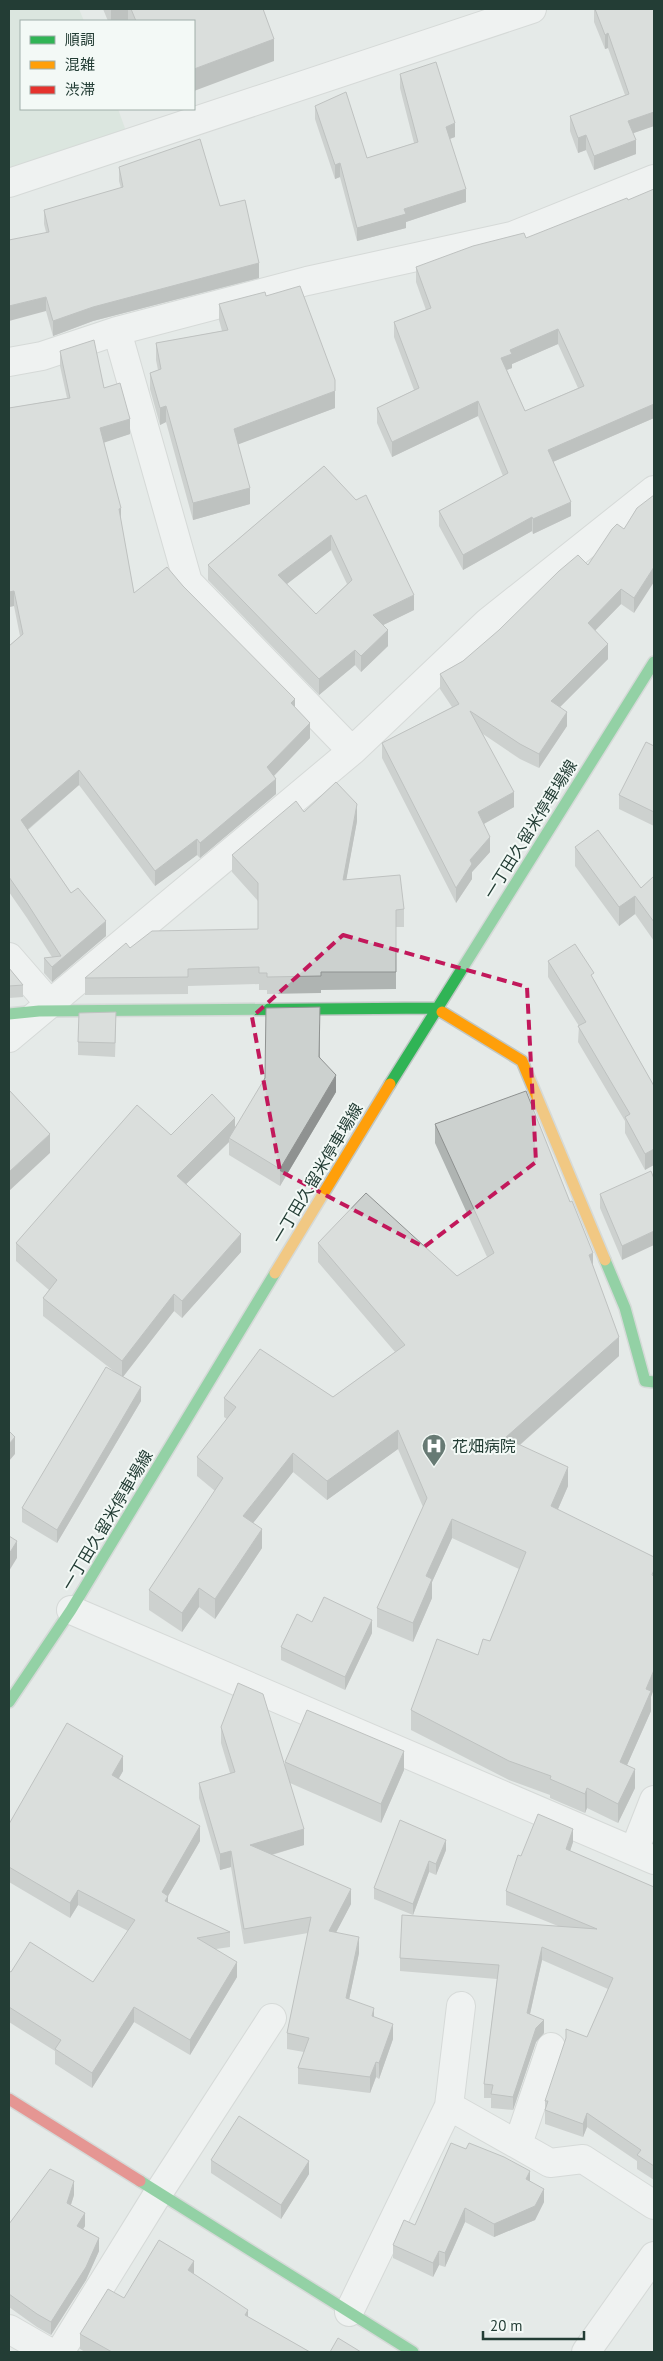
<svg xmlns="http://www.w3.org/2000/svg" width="663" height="2361" font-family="'PT Sans','Noto Sans JP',sans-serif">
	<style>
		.green { fill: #cfe2d4 }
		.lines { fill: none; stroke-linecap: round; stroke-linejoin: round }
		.street-casing { stroke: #c2c7c5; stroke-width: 30 }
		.fast-casing { stroke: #c1c7c5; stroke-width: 14 }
		.slow-casing { stroke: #c1c7c5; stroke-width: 14 }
		.jam-casing { stroke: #c1c7c5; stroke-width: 14 }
		.street { stroke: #fbfcfc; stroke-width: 28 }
		.fast { stroke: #30b455; stroke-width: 11 }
		.slow { stroke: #ff9f0a; stroke-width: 11 }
		.jam { stroke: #e5322d; stroke-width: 11 }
		.wall { fill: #afb4b2; fill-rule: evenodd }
		.shaded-wall { fill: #8f9291 }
		.building { fill: #ccd1cf; stroke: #8f9291; fill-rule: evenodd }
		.marked { fill: none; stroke: #c2185b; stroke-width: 4; stroke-dasharray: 10 6; stroke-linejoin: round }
		.labels { text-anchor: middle; stroke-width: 4; stroke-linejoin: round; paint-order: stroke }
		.street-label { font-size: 16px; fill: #233d35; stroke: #f3f9f6 }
		.poi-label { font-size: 16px; fill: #233d35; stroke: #f3f9f6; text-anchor: start }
	</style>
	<rect width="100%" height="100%" fill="#e5eae8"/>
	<!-- green -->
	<path class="green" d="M 9,9 L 79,9 L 84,21 L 21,21 L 21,109 L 118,109 L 126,131 L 9,171 Z"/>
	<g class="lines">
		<defs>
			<path id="street" d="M 9,183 L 532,9
				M 117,331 L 188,582 L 352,751
				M 9,362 L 42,356 L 117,331 L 307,281 L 512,236 L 654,179
				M 9,957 L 49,1003
				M 9,1038 L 352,751 L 488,622 L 654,490
				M 71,1610 L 654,1860
				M 634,1851 L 654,1800
				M 449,2106 L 461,2006
				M 518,2144 L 551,2047
				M 349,2312 L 449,2106 L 550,2163 L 583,2159 L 654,2205
				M 9,2329 L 49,2352
				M 60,2352 L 159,2192 L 272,2018
				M 586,2352 L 654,2256"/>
			<path id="fast" d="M 9,1014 L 39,1011 L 436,1008 L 442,1012
				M 390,1084 L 654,662
				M 605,1260 L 625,1308 L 645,1381 L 654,1382
				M 9,1702 L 71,1610 L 275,1273
				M 140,2181 L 413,2352"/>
			<path id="slow" d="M 442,1012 L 522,1061 L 605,1260
				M 275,1273 L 390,1084"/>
			<path id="jam" d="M 9,2099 L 140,2181"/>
		</defs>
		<!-- street casing -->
		<use href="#street" class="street-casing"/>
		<!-- fast casing -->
		<use href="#fast" class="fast-casing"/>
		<!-- slow casing -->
		<use href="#slow" class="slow-casing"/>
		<!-- jam casing -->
		<use href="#jam" class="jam-casing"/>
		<!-- street -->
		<use href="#street" class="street"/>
		<!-- fast -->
		<use href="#fast" class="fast"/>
		<!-- slow -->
		<use href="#slow" class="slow"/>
		<!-- jam -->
		<use href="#jam" class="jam"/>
	</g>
	<!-- wall -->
	<path class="wall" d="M 103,9 L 263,9 L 274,61 L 194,21 L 108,21 Z
		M 594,9 L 654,9 L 654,126 L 633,133 L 636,154 L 594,170 L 586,150 L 578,153 L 570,131 L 570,116 L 625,95 L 608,48 L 605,49 L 594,22 Z
		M 400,74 L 455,137 L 450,139 L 466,202 L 406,222 L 406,228 L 357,241 L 340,177 L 335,179 L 315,119 L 315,106 L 367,158 L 414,143 L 400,88 Z
		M 119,167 L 220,206 L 259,278 L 93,321 L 53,336 L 46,311 L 46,232 L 44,224 L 44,210 L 121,188 L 119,181 Z
		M 526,238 L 654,418 L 553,462 L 571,516 L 533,534 L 532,531 L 463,570 L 439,526 L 439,511 L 503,476 L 478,416 L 392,457 L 377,423 L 377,408 L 414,390 L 394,337 L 394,322 L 426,310 L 416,282 L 416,267 ZM 558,344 L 578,388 L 525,411 L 507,370 L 512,368 L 512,364 Z
		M 266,296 L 335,408 L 238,444 L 250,504 L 193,520 L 166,422 L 160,425 L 150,389 L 150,373 L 158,370 L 156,360 L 156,343 L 222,331 L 219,320 L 219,304 Z
		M 60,351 L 104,388 L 130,434 L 104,442 L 121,521 L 134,593 L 183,586 L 295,707 L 310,738 L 274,776 L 276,794 L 200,858 L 197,855 L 155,886 L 79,785 L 28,830 L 71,893 L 106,936 L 52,982 L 44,973 L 44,958 L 52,957 L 27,918 L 9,892 L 9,646 L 20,636 L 14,606 L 9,607 L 9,408 L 67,398 L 60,366 Z
		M 324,466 L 414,610 L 383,625 L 388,646 L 361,672 L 355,665 L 319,695 L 208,580 L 208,565 ZM 331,550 L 347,584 L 316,614 L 286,584 Z
		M 637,508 L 634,613 L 621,604 L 595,630 L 608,659 L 560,707 L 567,726 L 539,768 L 520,759 L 483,734 L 514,807 L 484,824 L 490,852 L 472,872 L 472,879 L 456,903 L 382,758 L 382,743 L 452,707 L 440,689 L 440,674 L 463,661 L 588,565 L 624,529 Z
		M 654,746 L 654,826 L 619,809 L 619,795 Z
		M 304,812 L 357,821 L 346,880 L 404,909 L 404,927 L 396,927 L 396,989 L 321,990 L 321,993 L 267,994 L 267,990 L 259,990 L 259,984 L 188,986 L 188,994 L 85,995 L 85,978 L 130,948 L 258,929 L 258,901 L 232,872 L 232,855 Z
		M 575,847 L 641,888 L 654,876 L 654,941 L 635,914 L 619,926 L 575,866 Z
		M 548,961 L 594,980 L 654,1086 L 645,1170 L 625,1133 L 625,1121 L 578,1042 L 579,1026 L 548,977 Z
		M 9,968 L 23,985 L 23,997 L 9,998 Z
		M 320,1024 L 320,1057 L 336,1092 L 280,1186 L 229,1155 L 229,1142 L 186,1184 L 241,1252 L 182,1318 L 174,1311 L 123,1377 L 141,1401 L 57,1543 L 22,1522 L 22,1508 L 115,1372 L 43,1316 L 43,1298 L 49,1290 L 16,1261 L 16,1243 L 171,1135 L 235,1127 Z
		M 116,1026 L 115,1057 L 78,1055 L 78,1042 Z
		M 435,1124 L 593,1266 L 619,1356 L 520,1445 L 568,1486 L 558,1509 L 651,1697 L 651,1711 L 627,1765 L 635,1788 L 618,1823 L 587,1808 L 585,1813 L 550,1798 L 550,1795 L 509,1780 L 411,1730 L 411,1710 L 478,1655 L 490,1641 L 519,1569 L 452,1538 L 432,1582 L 432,1598 L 413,1642 L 377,1627 L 377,1608 L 423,1507 L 398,1449 L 327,1500 L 293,1472 L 253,1523 L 262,1548 L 215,1619 L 199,1607 L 182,1632 L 149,1610 L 149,1590 L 215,1491 L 197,1476 L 197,1457 L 227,1419 L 224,1417 L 224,1398 L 333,1397 L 395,1352 L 318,1262 L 318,1243 L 457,1276 L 487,1257 L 435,1143 Z
		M 654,1179 L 622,1260 L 600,1208 L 600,1194 Z
		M 312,1622 L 372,1633 L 345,1690 L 281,1660 L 281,1647 Z
		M 221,1727 L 285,1765 L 285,1762 L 404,1770 L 381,1823 L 290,1783 L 304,1845 L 272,1855 L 351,1904 L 336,1932 L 359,1953 L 349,1999 L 374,2017 L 393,2039 L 379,2079 L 376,2077 L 370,2093 L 298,2084 L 298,2068 L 304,2052 L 287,2049 L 287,2033 L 308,1933 L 244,1944 L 231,1867 L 220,1870 L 199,1798 L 199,1783 L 230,1773 L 221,1743 Z
		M 123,1771 L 119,1778 L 200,1841 L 168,1896 L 168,1902 L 230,1932 L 230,1947 L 216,1949 L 237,1977 L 190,2055 L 134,2022 L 92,2088 L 55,2064 L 55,2051 L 9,2022 L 9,1971 L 11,1972 L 93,1982 L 128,1931 L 78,1905 L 70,1918 L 9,1882 L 9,1824 Z
		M 573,1842 L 570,1851 L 654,1887 L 654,2180 L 637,2169 L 637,2161 L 587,2127 L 583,2137 L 545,2124 L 545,2101 L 587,2037 L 608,1989 L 542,1960 L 530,2014 L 544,2033 L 536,2042 L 513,2110 L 491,2108 L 491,2098 L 484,2098 L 484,2084 L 497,1979 L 400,1971 L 400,1958 L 558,1926 L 506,1905 L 506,1891 L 521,1856 Z
		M 446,1850 L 436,1875 L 429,1872 L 413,1915 L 374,1899 L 374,1888 Z
		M 211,2160 L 309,2174 L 281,2219 L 211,2173 Z
		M 530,2181 L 544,2202 L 535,2220 L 494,2237 L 465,2222 L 445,2267 L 439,2265 L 433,2277 L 393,2258 L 393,2245 L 415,2225 Z
		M 74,2195 L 71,2205 L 85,2226 L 83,2229 L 99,2251 L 86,2280 L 51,2335 L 37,2327 L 9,2307 L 9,2224 Z
		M 194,2274 L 248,2317 L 310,2352 L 85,2352 L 80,2349 L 80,2334 L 124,2298 Z"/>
	<!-- shaded-wall -->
	<path class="shaded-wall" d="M 111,9 L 128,9 L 128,21 L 111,21 Z
		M 608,33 L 608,48 L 605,49 L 605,35 Z
		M 274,39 L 274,61 L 194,91 L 194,69 Z
		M 654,112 L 654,126 L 628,135 L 628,121 Z
		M 455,123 L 455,137 L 446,140 L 446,127 Z
		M 586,135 L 586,150 L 578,153 L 578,138 Z
		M 636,140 L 636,154 L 594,170 L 594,156 Z
		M 340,163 L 340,177 L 335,179 L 335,165 Z
		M 466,189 L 466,202 L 406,222 L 406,228 L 357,241 L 357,228 L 404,209 Z
		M 259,263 L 259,278 L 93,321 L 53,336 L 53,321 L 93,307 Z
		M 46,297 L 46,311 L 9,321 L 9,306 Z
		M 558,329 L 558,344 L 512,364 L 512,368 L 501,372 L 501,358 L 510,350 Z
		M 335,391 L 335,408 L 234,446 L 234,429 Z
		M 478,401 L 478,416 L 392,457 L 392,442 Z
		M 654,404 L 654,418 L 548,464 L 548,450 Z
		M 166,406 L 166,422 L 160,425 L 160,408 Z
		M 130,419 L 130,434 L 100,444 L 100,428 Z
		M 250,488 L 250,504 L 193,520 L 193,503 Z
		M 571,502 L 571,516 L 533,534 L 533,519 Z
		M 121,508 L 121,524 L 119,509 Z
		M 532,517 L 532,531 L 463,570 L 463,555 Z
		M 331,535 L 331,550 L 278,591 L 278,575 Z
		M 654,567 L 654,582 L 634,613 L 634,598 Z
		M 621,589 L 621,604 L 588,638 L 588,623 Z
		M 14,591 L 14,606 L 9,607 L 9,592 Z
		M 414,595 L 414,610 L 373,630 L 373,615 Z
		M 388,630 L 388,646 L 361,672 L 361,656 Z
		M 608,644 L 608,659 L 551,716 L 551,701 Z
		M 355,650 L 355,665 L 319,695 L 319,679 Z
		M 295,699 L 295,715 L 291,703 Z
		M 567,712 L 567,726 L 539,768 L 539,754 Z
		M 310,723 L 310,738 L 267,783 L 267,767 Z
		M 79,770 L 79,785 L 21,835 L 21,820 Z
		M 276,779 L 276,794 L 200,858 L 200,843 Z
		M 514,792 L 514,807 L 478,827 L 478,812 Z
		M 357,804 L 357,821 L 343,898 L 343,880 Z
		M 490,837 L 490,852 L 472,872 L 472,879 L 456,903 L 456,888 L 470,860 Z
		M 197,839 L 197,855 L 155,886 L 155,871 Z
		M 635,896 L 635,914 L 619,926 L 619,907 Z
		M 106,921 L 106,936 L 52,982 L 52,967 Z
		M 336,1075 L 336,1092 L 280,1186 L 280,1169 Z
		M 235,1118 L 235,1135 L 229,1138 L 229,1142 L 177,1193 L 177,1176 Z
		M 50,1134 L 50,1153 L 9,1191 L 9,1172 Z
		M 654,1149 L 654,1165 L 645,1170 L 645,1154 Z
		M 654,1231 L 654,1245 L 622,1260 L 622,1246 Z
		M 241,1234 L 241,1252 L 182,1318 L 182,1301 Z
		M 593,1253 L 593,1273 L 589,1255 Z
		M 174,1294 L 174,1311 L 122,1378 L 122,1361 Z
		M 619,1337 L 619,1356 L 505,1458 L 505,1438 Z
		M 141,1387 L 141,1401 L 57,1543 L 57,1530 Z
		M 398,1430 L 398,1449 L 327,1500 L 327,1481 Z
		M 15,1437 L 15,1454 L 9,1461 L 9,1444 Z
		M 293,1453 L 293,1472 L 243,1536 L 243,1516 Z
		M 568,1467 L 568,1486 L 551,1525 L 551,1506 Z
		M 452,1519 L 452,1538 L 432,1582 L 432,1598 L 413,1642 L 413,1623 L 426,1576 Z
		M 262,1529 L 262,1548 L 215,1619 L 215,1599 Z
		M 17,1541 L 17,1558 L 9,1571 L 9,1554 Z
		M 199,1588 L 199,1607 L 182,1632 L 182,1613 Z
		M 372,1620 L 372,1633 L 345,1690 L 345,1677 Z
		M 654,1670 L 654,1689 L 651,1697 L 651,1711 L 620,1781 L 620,1762 L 646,1689 Z
		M 404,1751 L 404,1770 L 381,1823 L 381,1804 Z
		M 123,1756 L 123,1771 L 112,1790 L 112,1775 Z
		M 635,1769 L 635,1788 L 618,1823 L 618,1804 Z
		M 587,1788 L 587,1808 L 585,1813 L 585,1794 Z
		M 200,1826 L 200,1841 L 168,1896 L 168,1911 L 162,1892 Z
		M 304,1829 L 304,1845 L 250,1861 L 250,1845 Z
		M 573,1829 L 573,1842 L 566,1863 L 566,1849 Z
		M 446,1840 L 446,1850 L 436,1875 L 436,1864 Z
		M 231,1851 L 231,1867 L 220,1870 L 220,1854 Z
		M 429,1861 L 429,1872 L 413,1915 L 413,1904 Z
		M 351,1889 L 351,1904 L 329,1946 L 329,1931 Z
		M 78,1890 L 78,1905 L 70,1918 L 70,1903 Z
		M 359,1937 L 359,1953 L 346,2014 L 346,1998 Z
		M 542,1947 L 542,1960 L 527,2027 L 527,2013 Z
		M 237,1962 L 237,1977 L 190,2055 L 190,2040 Z
		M 134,2007 L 134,2022 L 92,2088 L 92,2073 Z
		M 374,2008 L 374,2024 L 372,2016 Z
		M 544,2020 L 544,2033 L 536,2042 L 513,2110 L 513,2097 L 536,2028 Z
		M 393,2024 L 393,2039 L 379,2079 L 379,2063 Z
		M 376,2062 L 376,2077 L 370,2093 L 370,2077 Z
		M 587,2113 L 587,2127 L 583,2137 L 583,2124 Z
		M 309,2161 L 309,2174 L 281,2219 L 281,2205 Z
		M 530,2171 L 530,2185 L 526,2179 Z
		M 74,2181 L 74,2195 L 67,2216 L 67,2203 Z
		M 544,2189 L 544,2202 L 535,2220 L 494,2237 L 494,2224 Z
		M 465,2208 L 465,2222 L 445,2267 L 445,2253 Z
		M 85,2213 L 85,2226 L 77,2239 L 77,2226 Z
		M 99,2238 L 99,2251 L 86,2280 L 51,2335 L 51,2322 Z
		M 439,2251 L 439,2265 L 433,2277 L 433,2263 Z
		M 194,2261 L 194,2277 L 188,2270 Z
		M 248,2310 L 248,2325 L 245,2315 Z"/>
	<!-- building -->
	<path class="building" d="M 131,9 L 263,9 L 274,39 L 194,69 L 194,21 L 136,21 Z
		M 595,9 L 654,9 L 654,112 L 628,121 L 636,140 L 594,156 L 586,135 L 578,138 L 570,116 L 629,94 L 608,33 L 605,35 Z
		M 436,62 L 455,123 L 446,127 L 466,189 L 404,209 L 406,214 L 357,228 L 340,163 L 335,165 L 315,106 L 346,92 L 367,158 L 418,142 L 400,74 Z
		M 200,139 L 220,206 L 245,200 L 259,263 L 93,307 L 53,321 L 46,297 L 9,306 L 9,240 L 49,232 L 44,210 L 123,187 L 119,167 Z
		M 654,189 L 654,404 L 548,450 L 571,502 L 533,519 L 532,517 L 463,555 L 439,511 L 508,473 L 478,401 L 392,442 L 377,408 L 419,388 L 394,322 L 431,308 L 416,267 L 473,246 L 524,233 L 526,238 L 627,198 L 628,200 ZM 558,329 L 584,386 L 525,411 L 501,358 L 512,354 L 510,350 Z
		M 300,286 L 335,380 L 335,391 L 234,429 L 250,488 L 193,503 L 166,406 L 160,408 L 150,373 L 161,369 L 156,343 L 228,330 L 219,304 L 265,292 L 266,296 Z
		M 94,340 L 104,388 L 120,383 L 130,419 L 100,428 L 121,508 L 119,509 L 134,593 L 167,567 L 183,586 L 295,699 L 291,703 L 310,723 L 267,767 L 276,779 L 200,843 L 197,839 L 155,871 L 79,770 L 21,820 L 71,893 L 78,888 L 106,921 L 52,967 L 44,958 L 61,956 L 27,903 L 9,877 L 9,646 L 23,634 L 14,591 L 9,592 L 9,408 L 70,398 L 60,351 Z
		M 324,466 L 356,500 L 366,495 L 414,595 L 373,615 L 388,630 L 361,656 L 355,650 L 319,679 L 208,565 ZM 331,535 L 352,580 L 316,614 L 278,575 Z
		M 654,495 L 654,567 L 634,598 L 621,589 L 588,623 L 608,644 L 551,701 L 567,712 L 539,754 L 520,744 L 470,711 L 514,792 L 478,812 L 490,837 L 470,860 L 472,864 L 456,888 L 382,743 L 459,704 L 440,674 L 463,661 L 499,630 L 559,571 L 578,555 L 588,565 L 612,529 L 617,524 L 624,529 L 637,508 Z
		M 646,742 L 654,746 L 654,812 L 619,795 Z
		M 336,782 L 357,804 L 343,880 L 400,875 L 404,909 L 396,910 L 396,972 L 321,972 L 321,976 L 267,977 L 267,973 L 259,973 L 259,967 L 188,969 L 188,977 L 85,978 L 126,943 L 130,948 L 152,931 L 258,929 L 258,883 L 232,855 L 296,801 L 304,812 Z
		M 598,830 L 641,888 L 654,876 L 654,922 L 635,896 L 619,907 L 575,847 Z
		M 575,944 L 594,973 L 591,975 L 654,1086 L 654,1149 L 645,1154 L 625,1117 L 630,1114 L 578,1026 L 586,1022 L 548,961 Z
		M 9,968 L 23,985 L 9,986 Z
		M 320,1007 L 319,1057 L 336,1075 L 280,1169 L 229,1138 L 265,1078 L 266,1008 Z
		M 116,1012 L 115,1043 L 78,1042 L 79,1013 Z
		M 9,1090 L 50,1134 L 9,1172 Z
		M 526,1091 L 570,1202 L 572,1201 L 593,1253 L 589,1255 L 619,1337 L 505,1438 L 568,1467 L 551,1506 L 654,1557 L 654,1570 L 652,1575 L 654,1576 L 654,1670 L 646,1689 L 651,1691 L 620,1762 L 635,1769 L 618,1804 L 587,1788 L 585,1794 L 550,1779 L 551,1776 L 509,1761 L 411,1710 L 437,1639 L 478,1655 L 483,1639 L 490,1641 L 526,1552 L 452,1519 L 426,1576 L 432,1579 L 413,1623 L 377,1608 L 427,1498 L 398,1430 L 327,1481 L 293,1453 L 243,1516 L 262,1529 L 215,1599 L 199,1588 L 182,1613 L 149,1590 L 223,1478 L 197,1457 L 236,1407 L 224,1398 L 260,1349 L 333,1397 L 405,1345 L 318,1243 L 366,1193 L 457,1276 L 494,1253 L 435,1124 Z
		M 212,1094 L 235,1118 L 177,1176 L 241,1234 L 182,1301 L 174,1294 L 122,1361 L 43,1298 L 57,1280 L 16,1243 L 137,1105 L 171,1135 Z
		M 651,1171 L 654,1179 L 654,1231 L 622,1246 L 600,1194 Z
		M 106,1367 L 141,1387 L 57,1530 L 22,1508 Z
		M 9,1431 L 15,1437 L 9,1444 Z
		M 9,1536 L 17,1541 L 9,1554 Z
		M 324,1597 L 372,1620 L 345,1677 L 281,1647 L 297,1614 L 312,1622 Z
		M 238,1683 L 263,1694 L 304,1829 L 250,1845 L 351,1889 L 329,1931 L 359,1937 L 346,1998 L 374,2008 L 372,2016 L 393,2024 L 379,2063 L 376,2062 L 370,2077 L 298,2068 L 309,2038 L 287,2033 L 311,1917 L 244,1929 L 231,1851 L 220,1854 L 199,1783 L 235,1772 L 221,1727 Z
		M 307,1710 L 404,1751 L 381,1804 L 285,1762 Z
		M 67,1723 L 123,1756 L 112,1775 L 200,1826 L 162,1892 L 168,1896 L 165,1901 L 230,1932 L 197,1938 L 237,1962 L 190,2040 L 134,2007 L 92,2073 L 55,2049 L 61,2040 L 9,2007 L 9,1971 L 11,1972 L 30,1942 L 93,1982 L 135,1920 L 78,1890 L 70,1903 L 9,1867 L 9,1824 Z
		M 538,1814 L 573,1829 L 566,1849 L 654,1887 L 654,2166 L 637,2155 L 641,2150 L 587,2113 L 583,2124 L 545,2110 L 548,2101 L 545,2101 L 566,2038 L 566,2029 L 587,2037 L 613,1978 L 542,1947 L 527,2013 L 544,2020 L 536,2028 L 513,2097 L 491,2094 L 493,2085 L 484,2084 L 499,1965 L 400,1958 L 402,1915 L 597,1929 L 506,1891 L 518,1855 L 521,1856 Z
		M 400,1820 L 446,1840 L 436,1864 L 429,1861 L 413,1904 L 374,1888 Z
		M 239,2116 L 309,2161 L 281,2205 L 211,2160 Z
		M 451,2143 L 466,2149 L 469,2143 L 504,2157 L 530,2171 L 526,2179 L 544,2189 L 535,2206 L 494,2224 L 465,2208 L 445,2253 L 439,2251 L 433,2263 L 393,2245 L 404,2220 L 415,2225 Z
		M 50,2169 L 74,2181 L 67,2203 L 85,2213 L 77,2226 L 99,2238 L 86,2267 L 51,2322 L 37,2314 L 9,2294 L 9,2224 Z
		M 159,2240 L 194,2261 L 188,2270 L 248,2310 L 245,2315 L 310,2352 L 112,2352 L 80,2334 L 108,2289 L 124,2298 Z
		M 338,2338 L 361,2352 L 330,2352 Z"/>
	<!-- marked area -->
	<path d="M0 0H663V2361H0ZM 343,935 L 527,987 L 536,1162 L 424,1247 L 280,1171 L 252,1017 Z" fill="#e5eae8" fill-opacity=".55" fill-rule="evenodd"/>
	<path class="marked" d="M 343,935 L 527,987 L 536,1162 L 424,1247 L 280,1171 L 252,1017 Z"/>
	<!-- icons -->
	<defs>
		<symbol id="hospital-pin" viewBox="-11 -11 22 30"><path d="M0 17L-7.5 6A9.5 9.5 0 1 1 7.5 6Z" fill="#677a74" stroke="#f3f9f6"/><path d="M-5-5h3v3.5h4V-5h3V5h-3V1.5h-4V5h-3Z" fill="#fff"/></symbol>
	</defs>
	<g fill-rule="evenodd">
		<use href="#hospital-pin" x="420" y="1432" width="28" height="38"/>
	</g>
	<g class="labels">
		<!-- street labels -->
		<g class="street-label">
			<text transform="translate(530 829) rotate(-58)" y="6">一丁田久留米停車場線</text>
			<text transform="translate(317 1173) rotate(-59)" y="6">一丁田久留米停車場線</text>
			<text transform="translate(107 1520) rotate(-59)" y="6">一丁田久留米停車場線</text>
		</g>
		<!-- poi labels -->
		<g class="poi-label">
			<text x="452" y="1452">花畑病院</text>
		</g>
	</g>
	<!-- border -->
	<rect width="663" height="2361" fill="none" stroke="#233d35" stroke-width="20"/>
	<!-- legend -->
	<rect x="20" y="20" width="175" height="90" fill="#f3f9f6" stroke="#a0aea9"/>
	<rect x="30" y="36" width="25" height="8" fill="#30b455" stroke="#a0aea9"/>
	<text x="65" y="45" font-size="15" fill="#233d35">順調</text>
	<rect x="30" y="61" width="25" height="8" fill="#ff9f0a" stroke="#a0aea9"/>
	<text x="65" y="70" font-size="15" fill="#233d35">混雑</text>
	<rect x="30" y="86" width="25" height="8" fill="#e5322d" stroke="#a0aea9"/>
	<text x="65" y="95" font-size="15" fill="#233d35">渋滞</text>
	<!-- scale -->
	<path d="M483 2331v8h101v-8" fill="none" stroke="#233d35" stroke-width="2.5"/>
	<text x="490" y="2331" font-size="15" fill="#233d35" stroke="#f3f9f6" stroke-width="4" paint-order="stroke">20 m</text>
</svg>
